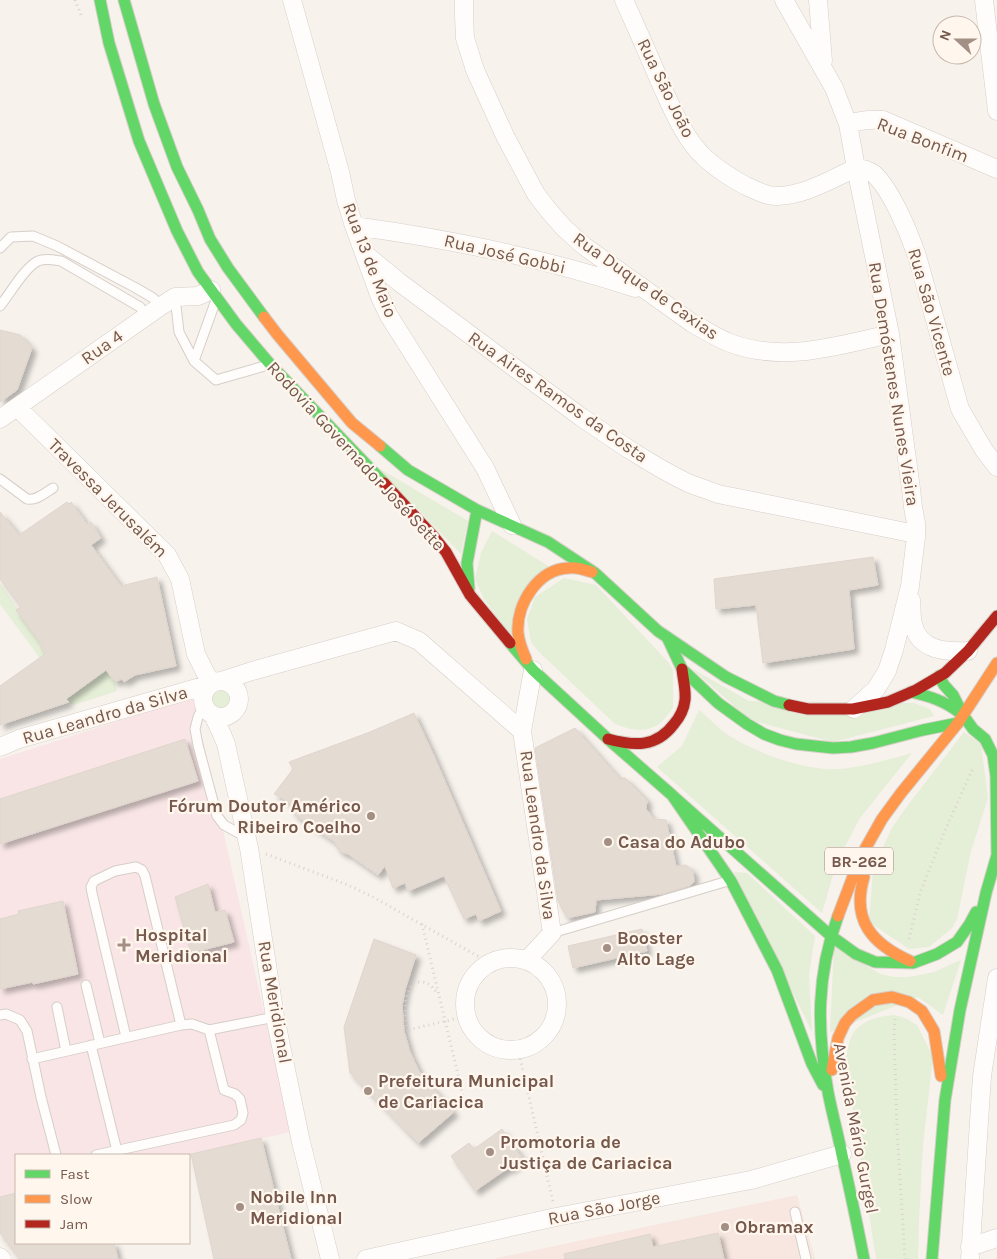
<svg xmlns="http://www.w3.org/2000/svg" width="997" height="1259" font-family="Karla,sans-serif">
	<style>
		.commercial { fill: #f7e7e0 }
		.medical { fill: #f9e5e5 }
		.green { fill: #e5eed7 }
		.building { fill: #e4dbd3; stroke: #e0d5ce; filter: url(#shadow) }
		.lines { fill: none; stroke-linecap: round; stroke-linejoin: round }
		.lane-casing { stroke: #d6cec8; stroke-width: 11 }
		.street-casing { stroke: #d6cec8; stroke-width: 19 }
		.fast-casing { stroke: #d7cec8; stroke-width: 13 }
		.slow-casing { stroke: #d7cec8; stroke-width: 13 }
		.jam-casing { stroke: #d7cec8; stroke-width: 13 }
		.path { stroke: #dad2cf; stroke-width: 3; stroke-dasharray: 1 4; stroke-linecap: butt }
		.lane { stroke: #fefdfc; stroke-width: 9 }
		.street { stroke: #fefdfc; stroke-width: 18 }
		.fast { stroke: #63d668; stroke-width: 11 }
		.slow { stroke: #ff974d; stroke-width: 11 }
		.jam { stroke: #b3261e; stroke-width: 11 }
		.poi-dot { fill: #a38f84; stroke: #fff7ee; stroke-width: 2 }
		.labels { text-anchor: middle; stroke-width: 4.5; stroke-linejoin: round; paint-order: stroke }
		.shield { fill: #fff7ee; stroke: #9f887d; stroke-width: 1 }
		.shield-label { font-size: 16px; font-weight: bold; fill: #76594c }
		.street-label { font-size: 18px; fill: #76594c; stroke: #fff7ee }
		.poi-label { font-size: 18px; font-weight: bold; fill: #76594c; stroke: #fff7ee; text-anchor: start }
	</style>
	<defs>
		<filter id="shadow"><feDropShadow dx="4.5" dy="4.5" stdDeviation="2.5" flood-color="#0004"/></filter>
	</defs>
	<rect width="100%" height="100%" fill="#f7f2ec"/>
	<!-- commercial -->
	<path class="commercial" d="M 797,1195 L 815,1259 L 492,1259 Z"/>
	<!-- medical -->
	<path class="medical" d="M 193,697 L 291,1132 L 184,1155 L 16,1155 L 16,1193 L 0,1197 L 0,759 Z"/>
	<!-- green -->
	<path class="green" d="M 377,467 L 468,521 L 461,554 Z
		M 492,531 L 550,567 L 510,634 L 484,599 L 475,579 L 481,553 Z
		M 564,578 L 596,585 L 668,662 L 673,670 L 673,708 C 669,713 665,719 660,723 C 646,734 628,730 614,723 L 538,651 L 531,642 L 527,619 L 535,597 Z
		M 0,583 L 40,642 L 40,647 L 73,693 L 106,670 L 115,682 L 117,691 L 74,705 L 71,704 L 36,653 L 0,604 Z
		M 691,668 L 749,701 L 914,703 L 930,709 L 934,716 L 833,742 L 750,720 Z
		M 230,684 C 244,695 239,712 223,716 L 206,709 L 204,701 L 205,692 Z
		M 699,710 C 709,718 718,728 728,735 C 755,752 793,766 825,769 C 851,771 887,760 912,753 L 860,818 L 836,864 L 822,913 L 657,767 L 682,746 Z
		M 964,732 L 981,744 L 988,798 L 971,851 L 957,919 L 952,928 L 929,947 L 909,949 L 869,922 L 873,870 L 882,849 L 892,828 L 905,809 Z
		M 734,872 L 747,873 L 815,936 L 809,974 L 812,1032 Z
		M 834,946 L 880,974 L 894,977 L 907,977 L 921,975 L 934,972 L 961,960 L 943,1015 L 918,997 L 830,1032 Z
		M 895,1015 L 907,1019 L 917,1025 L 933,1057 L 923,1145 L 919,1220 L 918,1259 L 876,1259 L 845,1059 C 847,1052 849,1042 852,1035 C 861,1020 879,1016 895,1015 Z"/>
	<!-- building -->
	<path class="building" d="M 0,330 L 20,335 L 32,348 L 17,390 L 0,402 Z
		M 67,502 L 69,504 L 71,502 L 87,524 L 91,522 L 101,538 L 91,545 L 121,586 L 157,577 L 176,666 L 135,675 L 124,682 L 122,679 L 115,682 L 106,670 L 66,699 L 69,702 L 0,725 L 0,686 L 45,654 L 40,647 L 42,645 L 16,610 L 21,607 L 0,579 L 0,512 L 19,535 Z
		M 873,557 L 878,585 L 849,590 L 854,649 L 763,663 L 756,605 L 716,609 L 714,579 Z
		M 414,713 L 434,756 L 501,911 L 479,921 L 476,914 L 464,919 L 444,876 L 408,891 L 405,883 L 393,888 L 385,866 L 378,875 L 348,854 L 341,852 L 336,847 L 335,842 L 295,815 L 287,801 L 274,794 L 293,769 L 289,762 L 370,732 Z
		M 575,728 L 620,779 L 625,778 L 647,800 L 646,809 L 654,819 L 666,820 L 676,866 L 686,865 L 693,871 L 694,882 L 689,886 L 663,894 L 596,900 L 595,912 L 567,918 L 558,901 L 535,748 Z
		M 185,739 L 198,781 L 0,844 L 0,799 Z
		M 208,884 L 215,912 L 225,910 L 234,942 L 191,953 L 175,897 Z
		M 63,901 L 78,974 L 33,984 L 33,982 L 0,989 L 0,919 L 19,914 L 18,911 Z
		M 642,929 L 647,951 L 573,968 L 568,946 Z
		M 374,939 L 416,955 L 405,990 L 402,1006 L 404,1031 L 410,1052 L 419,1071 L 454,1112 L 418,1143 L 350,1073 L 344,1027 Z
		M 502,1129 L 523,1159 L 510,1169 L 508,1168 L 475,1191 L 451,1156 L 469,1143 L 474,1149 Z
		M 261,1138 L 291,1259 L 214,1259 L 191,1154 Z
		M 16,1193 L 16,1243 L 114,1243 L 118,1259 L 20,1259 L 0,1233 L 0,1197 Z
		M 718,1233 L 724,1259 L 565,1259 L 564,1254 L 650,1234 L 653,1247 Z"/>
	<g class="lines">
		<defs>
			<path id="lane" d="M 0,248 L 11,237 L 33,236 L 57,246 L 136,288 L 153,298 L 161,306
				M 175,297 L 179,332 L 194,361 L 216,380 L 268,365
				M 0,306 C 10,294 24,268 38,261 C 45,258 54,260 61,261 L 140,307 L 146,316
				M 194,361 L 216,300
				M 0,479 L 27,499 C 36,501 45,493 53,488
				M 204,705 L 198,717 L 195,729 L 198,745 L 217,816 L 224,825 L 246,837
				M 552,933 L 728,881
				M 86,985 L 100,1043
				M 57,1007 L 66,1051
				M 0,1015 L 6,1014 L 20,1020 L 27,1031 L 41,1097 L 56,1155
				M 126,1037 L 92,893 L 91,887 L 94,881 L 115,871 L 136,867 L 142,870 L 145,876 L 181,1025
				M 91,1045 L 117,1151
				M 32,1059 L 181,1025 L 192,1024 L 209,1030 L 275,1017
				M 96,1155 L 234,1125 L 241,1120 L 243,1113 L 240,1099 L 235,1094 L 224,1090 L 209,1030
				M 795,1212 L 806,1259"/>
			<path id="street" d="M 292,0 L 340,172 L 346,200 L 354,226 L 380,297 L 389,316 L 485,468 L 512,525
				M 464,0 L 464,16 L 465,38 L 475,70 L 505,136 L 536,194 L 549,211 L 564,228 L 584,246 L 692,323 C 705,330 717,338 730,343 C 784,363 836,346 890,334
				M 624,0 C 636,27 648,53 659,80 C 671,106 684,139 705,158 C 716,168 733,179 746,186 C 755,190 768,197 778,196 C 806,195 831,179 856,168 C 863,168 868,170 874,174 C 892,191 909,233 917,256 L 960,409 L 984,450 L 997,467
				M 784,0 L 834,88 L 848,124 L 856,168 L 890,334 L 911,489 L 913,507 L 916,523 L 916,537 L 910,586 L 894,650 L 887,671 L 876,689 L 854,709
				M 818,0 L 823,61
				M 984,0 L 997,111
				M 848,124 C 860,120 870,119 883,120 L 997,169
				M 354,226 C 450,239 543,258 635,288
				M 365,254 L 399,282 L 581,417 C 616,441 651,465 688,483 C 698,487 708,490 718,494 L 896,530 L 910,533 L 916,537
				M 0,419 L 161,306 L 175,297 L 198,296 L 211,290
				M 911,600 C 912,608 911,616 913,624 C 919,651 946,652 968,651
				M203 699a18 18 0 1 1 36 0a18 18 0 1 1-36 0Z
				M 221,681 L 252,671 L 396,631 L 419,641 L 522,731
				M 213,715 L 220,730 L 226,744 L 249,848 L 275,1017 L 301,1142 L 330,1259
				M 0,747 L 19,739 L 211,684 L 196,654 L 180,579 L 167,555 L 17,407
				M465 1004a46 46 0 1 1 92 0a46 46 0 1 1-92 0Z
				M 527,960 L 552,933 L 522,731 L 533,670
				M 970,1247 L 997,1238
				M 0,1257 L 2,1259
				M 366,1259 L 556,1217 L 751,1180 L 842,1154
				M 970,1259 L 982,1076 L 997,978"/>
			<path id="fast" d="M 100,0 L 109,43 L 139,141 L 177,231 L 198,272 L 236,324 L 270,364 L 384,483
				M 124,0 L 154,104 L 177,167 L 198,210 L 210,239 L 228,268 L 264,317
				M 380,446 L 408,470 L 477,510 L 548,542 L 595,573 L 658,631 L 726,677 L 774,701 L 789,705
				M 469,589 L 467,563 L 477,510
				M 667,637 L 682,669 L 718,703 L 747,724 L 764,734 L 780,740 L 796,744 L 833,748 L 851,747 L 873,743 L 923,730 L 958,723
				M 510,643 L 533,670 L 608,739 L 672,795 L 731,881 L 777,970 L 812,1064 L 823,1085
				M 939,676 L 944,685 L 953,695 L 963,715 L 973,729 L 985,739 L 993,755 L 996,776 L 997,856
				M 911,692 C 929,696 945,701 960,713
				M 672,795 L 831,936 L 856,954 L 875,962 L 913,963 L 937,954 L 957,942 L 969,925 L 976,912
				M 838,916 C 816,976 817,1030 828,1092 C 832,1113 838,1134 842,1155 C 850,1190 857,1224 864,1259
				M 932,1259 L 945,1100 L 960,1010 L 986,893 L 997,855"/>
			<path id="slow" d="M 264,317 L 277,334 L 352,423 L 380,446
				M 526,659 C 522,650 519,642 518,633 C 516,604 538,569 569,568 C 577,567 584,570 592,572
				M 864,877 C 851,920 872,944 910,961
				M 838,916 L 860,858 L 882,819 L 901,793 L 958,723 L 997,663
				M 832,1070 L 838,1038 L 845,1023 L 852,1015 L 873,1000 L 892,997 L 909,1002 L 922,1011 L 934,1031 L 941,1076"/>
			<path id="jam" d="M 384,483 L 434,537 L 446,552 L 470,595 L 510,643
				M 789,705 L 808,709 L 853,709 L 888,702 L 916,690 L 945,673 L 968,651 L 997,616
				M 608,739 C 634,746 656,748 674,724 C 680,717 684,709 685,700 C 686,690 683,679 682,669"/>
		</defs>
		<!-- lane casing -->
		<use href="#lane" class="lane-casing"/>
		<!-- street casing -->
		<use href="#street" class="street-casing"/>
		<!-- fast casing -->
		<use href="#fast" class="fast-casing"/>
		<!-- slow casing -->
		<use href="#slow" class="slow-casing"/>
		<!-- jam casing -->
		<use href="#jam" class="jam-casing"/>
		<!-- path -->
		<path class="path" d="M 75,0 L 81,15
			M 266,854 L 348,885 L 373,897 L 490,963
			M 422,924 L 464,1100
			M 909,939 L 920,893 L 946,828 L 973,768
			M 895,1019 L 894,1032 L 897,1130 L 905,1259
			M 404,1031 L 466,1016
			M 408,1031 C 404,1014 403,998 413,983 C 427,980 430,984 438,994
			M 518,1049 L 553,1202"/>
		<!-- lane -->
		<use href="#lane" class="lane"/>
		<!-- street -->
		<use href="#street" class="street"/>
		<!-- fast -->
		<use href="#fast" class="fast"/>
		<!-- slow -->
		<use href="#slow" class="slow"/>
		<!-- jam -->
		<use href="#jam" class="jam"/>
	</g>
	<!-- markers -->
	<g class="poi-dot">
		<circle cx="371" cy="816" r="5"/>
		<circle cx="608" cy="842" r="5"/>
		<path d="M121.5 937.5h5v5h5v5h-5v5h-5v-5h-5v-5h5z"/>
		<circle cx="607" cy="948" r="5"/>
		<circle cx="368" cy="1091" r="5"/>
		<circle cx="490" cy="1152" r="5"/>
		<circle cx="240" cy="1207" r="5"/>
		<circle cx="725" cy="1227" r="5"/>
	</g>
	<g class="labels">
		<!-- shield labels -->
		<rect class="shield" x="825" y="847.5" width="68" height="27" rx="4"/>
		<g class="shield-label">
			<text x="859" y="867">BR-262</text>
		</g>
		<!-- street labels -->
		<g class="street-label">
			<text transform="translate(666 88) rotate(64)" y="6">Rua São João</text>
			<text transform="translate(923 140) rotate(21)" y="6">Rua Bonfim</text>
			<text transform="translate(505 254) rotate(13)" y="6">Rua José Gobbi</text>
			<text transform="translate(370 260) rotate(69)" y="6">Rua 13 de Maio</text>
			<text transform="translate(646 286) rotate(35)" y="6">Rua Duque de Caxias</text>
			<text transform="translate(932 312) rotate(74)" y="6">Rua São Vicente</text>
			<text transform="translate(102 347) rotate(-35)" y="6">Rua 4</text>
			<text transform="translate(894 384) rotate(81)" y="6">Rua Demóstenes Nunes Vieira</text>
			<text transform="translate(558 397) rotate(35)" y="6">Rua Aires Ramos da Costa</text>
			<text transform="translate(356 456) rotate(47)" y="6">Rodovia Governador José Sette</text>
			<text transform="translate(108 498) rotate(45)" y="6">Travessa Jerusalém</text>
			<text transform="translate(105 715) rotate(-16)" y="6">Rua Leandro da Silva</text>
			<text transform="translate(538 835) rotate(82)" y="6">Rua Leandro da Silva</text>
			<text transform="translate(275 1002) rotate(80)" y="6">Rua Meridional</text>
			<text transform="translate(856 1128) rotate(79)" y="6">Avenida Mário Gurgel</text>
			<text transform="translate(604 1208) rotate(-11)" y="6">Rua São Jorge</text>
		</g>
		<!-- poi labels -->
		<g class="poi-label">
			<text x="361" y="812" text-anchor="end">Fórum Doutor Américo<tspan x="361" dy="21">Ribeiro Coelho</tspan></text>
			<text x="618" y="848">Casa do Adubo</text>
			<text x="135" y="941">Hospital<tspan x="135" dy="21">Meridional</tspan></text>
			<text x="617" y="944">Booster<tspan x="617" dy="21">Alto Lage</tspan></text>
			<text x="378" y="1087">Prefeitura Municipal<tspan x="378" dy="21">de Cariacica</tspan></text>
			<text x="500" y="1148">Promotoria de<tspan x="500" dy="21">Justiça de Cariacica</tspan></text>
			<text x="250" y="1203">Nobile Inn<tspan x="250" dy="21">Meridional</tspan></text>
			<text x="735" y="1233">Obramax</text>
		</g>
	</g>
	<!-- legend -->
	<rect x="15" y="1154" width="175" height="90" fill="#fff7ee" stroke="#c8b8ad"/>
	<rect x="25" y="1170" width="25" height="8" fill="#63d668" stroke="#c8b8ad"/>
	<text x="60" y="1179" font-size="15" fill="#76594c">Fast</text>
	<rect x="25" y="1195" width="25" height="8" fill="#ff974d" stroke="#c8b8ad"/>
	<text x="60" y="1204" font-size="15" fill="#76594c">Slow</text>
	<rect x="25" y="1220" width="25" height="8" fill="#b3261e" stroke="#c8b8ad"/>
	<text x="60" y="1229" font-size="15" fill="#76594c">Jam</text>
	<!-- north arrow -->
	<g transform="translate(957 40) rotate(291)"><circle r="24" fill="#fff7ee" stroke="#c8b8ad"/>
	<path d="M0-4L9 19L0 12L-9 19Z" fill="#a38f84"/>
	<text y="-8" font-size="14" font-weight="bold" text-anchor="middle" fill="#76594c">N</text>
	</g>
</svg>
